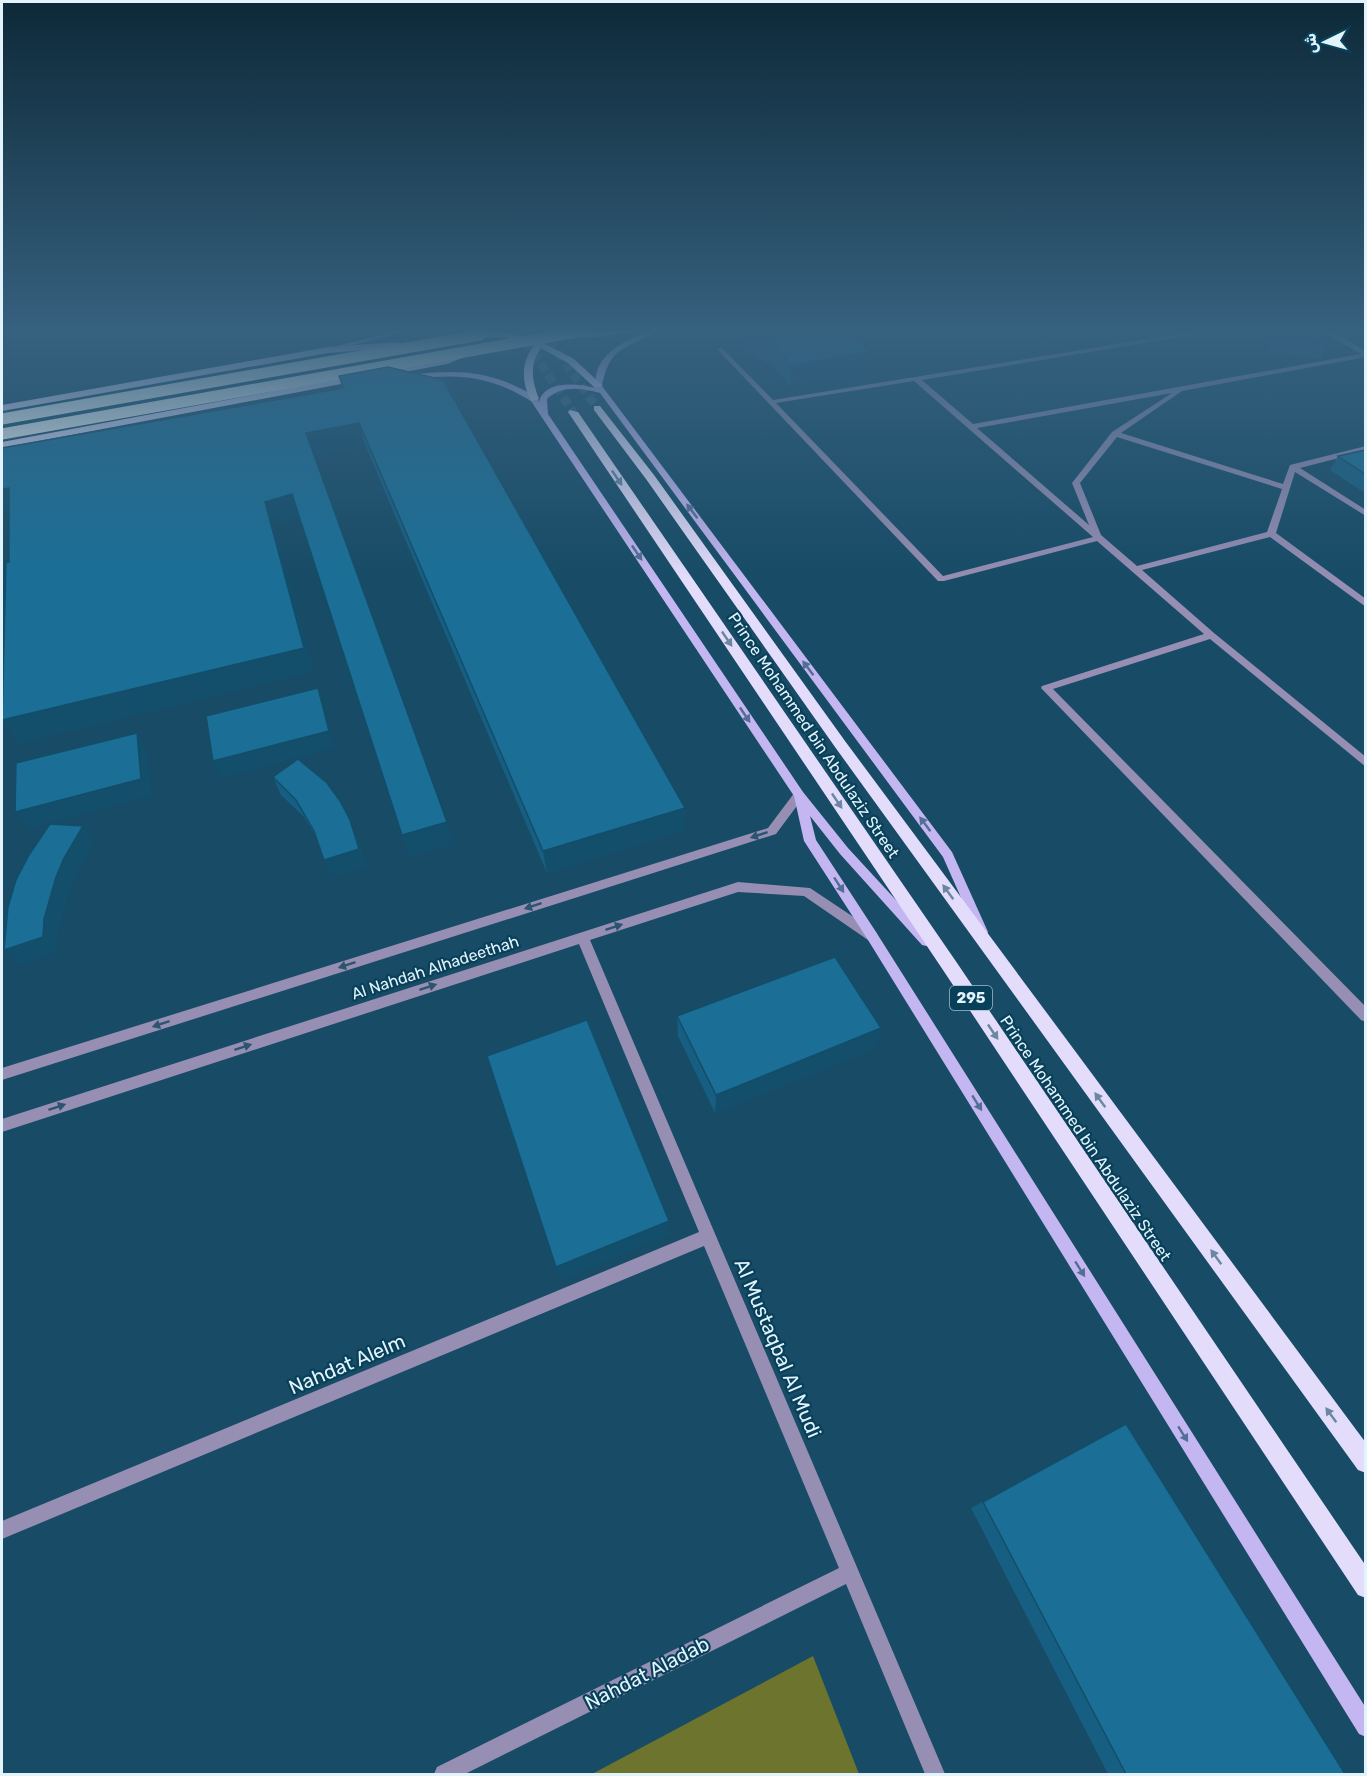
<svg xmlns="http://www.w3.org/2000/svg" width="1367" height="1776" font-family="Rubik,'Noto Sans Arabic',sans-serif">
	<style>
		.green { fill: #6c742e }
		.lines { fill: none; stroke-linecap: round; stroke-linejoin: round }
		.primary-tunnel { stroke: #36647c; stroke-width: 9; stroke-dasharray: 9 4.5; stroke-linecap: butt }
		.minor { fill: #968eb3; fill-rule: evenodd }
		.secondary { fill: #c3b6f1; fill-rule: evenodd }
		.primary { fill: #e3ddfb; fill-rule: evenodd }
		.motorway-bridge { stroke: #fff; stroke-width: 11 }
		.wall { fill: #175f82 }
		.shaded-wall { fill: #134e6a }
		.building { fill: #1b6f97; stroke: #134e6a; stroke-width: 1.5 }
		.oneway { fill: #6b87a2 }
		.oneway2 { fill: #536f96 }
		.oneway3 { fill: #2c5470 }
		.labels { text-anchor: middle; stroke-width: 4.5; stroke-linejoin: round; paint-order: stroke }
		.shield { fill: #08405a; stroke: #a1bdcb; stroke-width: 1.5 }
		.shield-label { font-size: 15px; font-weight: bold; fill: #e3f3fc }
		.street-label { font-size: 16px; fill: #e3f3fc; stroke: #08405a }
		.near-street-label { font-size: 20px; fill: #e3f3fc; stroke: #08405a }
	</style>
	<rect width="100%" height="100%" fill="#174b66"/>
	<!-- green -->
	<path class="green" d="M 813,1656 L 859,1774 L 592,1774 Z"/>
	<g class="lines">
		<!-- primary-tunnel -->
		<path class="primary-tunnel" d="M 518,330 L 573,412
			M 542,330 L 597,408"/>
		<!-- minor -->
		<path class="minor" d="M 1204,330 L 1222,330 L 922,380 L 973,424 L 1361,354 L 1320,330 L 1329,330 L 1366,351 L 1366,357 L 1182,391 L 1121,433 L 1283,484 L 1290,465 L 1366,446 L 1366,451 L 1300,468 L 1366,510 L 1366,516 L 1295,472 L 1276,533 L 1366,599 L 1366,607 L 1270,537 L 1142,570 L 1214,633 L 1366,757 L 1366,767 L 1210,639 L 1053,689 L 1366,1007 L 1366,1022 L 1361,1020 L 1041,688 L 1042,686 L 1204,634 L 1097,541 L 944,581 L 938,581 L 717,349 L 722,348 L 773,400 ZM 914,381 L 1093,537 L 943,576 L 776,403 ZM 1172,393 L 1112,432 L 1072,483 L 1089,525 L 977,428 ZM 1117,437 L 1282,489 L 1267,532 L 1137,566 L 1101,535 L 1080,483 Z
			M 799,791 L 805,795 L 776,834 L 2,1080 L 2,1068 L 768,828 L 795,792 Z
			M 738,882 L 810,888 L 876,932 L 878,936 L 876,940 L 868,940 L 804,896 L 738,892 L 590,940 L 945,1774 L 925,1774 L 846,1584 L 465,1774 L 434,1774 L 437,1767 L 839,1568 L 704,1246 L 2,1539 L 2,1521 L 699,1232 L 579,944 L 2,1132 L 2,1119 Z"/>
		<!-- secondary -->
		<path class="secondary" d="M 400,330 L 413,330 L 329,351 L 326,349 Z
			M 650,330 L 660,330 C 628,350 611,342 602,386 L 952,852 L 988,932 L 986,936 L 978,936 L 943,857 L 600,393 C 580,388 562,385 547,399 L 548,414 L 803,792 L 848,848 L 930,937 L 932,941 L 930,945 L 926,946 L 922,945 L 840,854 L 810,816 L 816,840 L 876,932 L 1366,1708 L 1366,1737 L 1359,1734 L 868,940 L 804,841 L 794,796 L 531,401 C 486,374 459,374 408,379 L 404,377 L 408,375 C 461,369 490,370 537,397 L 539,402 C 545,379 579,384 596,388 C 591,355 626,340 650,330 Z"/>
		<!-- primary -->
		<path class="primary" d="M 542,330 L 588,332 L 646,330 L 588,338 Z
			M 485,331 L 503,332 L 538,341 L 542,337 L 548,337 L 549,339 L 545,344 L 574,359 L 603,386 L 595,388 L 568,363 L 541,348 C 529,365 532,381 539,399 L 531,401 C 521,381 521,363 534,345 L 503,337 L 467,338 L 463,335 Z
			M 398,342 L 402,345 L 401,347 L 328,353 L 2,411 L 2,405 L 328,347 Z
			M 469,349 L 473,352 L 472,354 L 447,364 L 2,448 L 2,442 L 445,359 Z
			M 594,406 L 600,406 L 654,475 L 845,741 L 1366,1443 L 1366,1473 L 1358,1470 L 835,747 L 646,479 L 594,410 Z
			M 570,410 L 578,412 L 955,960 L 1366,1566 L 1366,1598 L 1358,1595 L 943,970 L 568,412 Z"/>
		<!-- motorway-bridge -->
		<path class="motorway-bridge" d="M 2,419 L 480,335
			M 2,434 L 588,330"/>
	</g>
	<!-- wall -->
	<path class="wall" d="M 745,330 L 869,352 L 866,373 L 790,386 L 771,364 L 744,351 Z
		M 1031,330 L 1083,330 L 1040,337 Z
		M 1262,330 L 1322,330 L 1329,342 L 1321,358 L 1269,353 L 1260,335 Z
		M 339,376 L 685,830 L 547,873 L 365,445 L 314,455 L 447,822 L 453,844 L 409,857 L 300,516 L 273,524 L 313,671 L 19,743 L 2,720 L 9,562 L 9,513 L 5,514 L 342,388 Z
		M 1365,450 L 1365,493 L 1330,470 L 1338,456 Z
		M 273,777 L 357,837 L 365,866 L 332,876 L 318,840 L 304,817 L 281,795 Z
		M 677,1016 L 881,1028 L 875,1048 L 715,1113 L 678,1036 Z
		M 1126,1424 L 1345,1774 L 1108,1774 L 971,1508 Z"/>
	<!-- shaded-wall -->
	<path class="shaded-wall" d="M 1042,330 L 1083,330 L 1040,337 Z
		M 869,352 L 866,373 L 790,386 L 791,365 Z
		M 359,423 L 365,445 L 313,455 L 306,433 Z
		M 9,488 L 22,511 L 5,514 L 2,507 L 2,489 Z
		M 292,494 L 300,516 L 273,524 L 313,671 L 19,743 L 2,720 L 265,502 Z
		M 318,688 L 324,706 L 335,748 L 222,778 L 213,761 Z
		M 137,733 L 147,750 L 152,796 L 29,829 L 15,812 Z
		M 685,808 L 685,830 L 547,873 L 543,851 Z
		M 350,820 L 357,837 L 365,866 L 332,876 L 324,860 Z
		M 447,822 L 453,844 L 409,857 L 402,835 Z
		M 83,826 L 95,843 L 77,875 L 69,894 L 58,935 L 57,953 L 19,965 L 4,950 L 44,919 L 56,877 L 64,858 Z
		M 881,1028 L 875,1048 L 715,1113 L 716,1095 Z
		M 669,1221 L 669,1236 L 561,1281 L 556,1267 Z"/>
	<!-- building -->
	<path class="building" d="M 746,330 L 847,330 L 869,352 L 791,365 L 772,343 Z
		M 1272,330 L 1322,330 L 1329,342 L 1276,337 Z
		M 388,367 L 443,380 L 685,808 L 543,851 L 359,423 L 306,433 L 447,822 L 402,835 L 292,494 L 265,502 L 304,648 L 2,720 L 6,563 L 9,562 L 9,488 L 2,489 L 2,448 L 344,388 L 339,376 Z
		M 1365,450 L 1365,474 L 1338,456 Z
		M 318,688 L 329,731 L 213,761 L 206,716 Z
		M 137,733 L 141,779 L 15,812 L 16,763 Z
		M 298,759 L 327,783 L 340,801 L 350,820 L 359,849 L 324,860 L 314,831 L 296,800 L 273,777 Z
		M 50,824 L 83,826 L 64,858 L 56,877 L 44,919 L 43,937 L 4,950 L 8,907 L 16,880 L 29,855 Z
		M 835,957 L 881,1028 L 716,1095 L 677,1016 Z
		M 587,1020 L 669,1221 L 556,1267 L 487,1056 Z
		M 1126,1424 L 1345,1774 L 1126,1774 L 983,1502 Z"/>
	<!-- one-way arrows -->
	<defs><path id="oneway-solid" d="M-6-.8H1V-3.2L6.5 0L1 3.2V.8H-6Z" transform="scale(1.5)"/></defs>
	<g class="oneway">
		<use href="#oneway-solid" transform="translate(617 478) rotate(56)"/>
		<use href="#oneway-solid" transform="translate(727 639) rotate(56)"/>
		<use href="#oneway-solid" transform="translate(837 801) rotate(56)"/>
		<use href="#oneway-solid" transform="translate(948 892) rotate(-126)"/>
		<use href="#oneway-solid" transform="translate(993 1032) rotate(56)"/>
		<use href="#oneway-solid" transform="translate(1100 1100) rotate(-126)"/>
		<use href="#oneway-solid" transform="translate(1216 1257) rotate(-126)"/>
		<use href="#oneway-solid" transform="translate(1331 1415) rotate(-126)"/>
	</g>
	<g class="oneway2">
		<use href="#oneway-solid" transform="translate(692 511) rotate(-127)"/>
		<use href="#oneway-solid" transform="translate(637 553) rotate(56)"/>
		<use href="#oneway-solid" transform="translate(808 668) rotate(-127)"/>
		<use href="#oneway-solid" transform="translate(745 715) rotate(56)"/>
		<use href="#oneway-solid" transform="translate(925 824) rotate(-127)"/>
		<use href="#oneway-solid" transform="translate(839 885) rotate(57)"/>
		<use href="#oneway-solid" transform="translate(977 1103) rotate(58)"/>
		<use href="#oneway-solid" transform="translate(1080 1269) rotate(58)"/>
		<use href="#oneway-solid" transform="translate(1183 1434) rotate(58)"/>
	</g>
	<g class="oneway3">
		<use href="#oneway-solid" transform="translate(759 835) rotate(162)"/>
		<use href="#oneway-solid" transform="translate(533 906) rotate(162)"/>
		<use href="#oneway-solid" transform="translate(614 927) rotate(-18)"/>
		<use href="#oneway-solid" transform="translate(347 965) rotate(162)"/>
		<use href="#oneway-solid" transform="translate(428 987) rotate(-18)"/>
		<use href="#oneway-solid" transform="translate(161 1024) rotate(162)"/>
		<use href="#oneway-solid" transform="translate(243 1047) rotate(-18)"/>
		<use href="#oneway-solid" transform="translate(57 1107) rotate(-18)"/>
	</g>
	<!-- sky -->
	<linearGradient id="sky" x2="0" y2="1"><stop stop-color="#0d2938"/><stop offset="0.57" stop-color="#36617f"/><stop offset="1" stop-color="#36617f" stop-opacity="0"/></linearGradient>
	<rect width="1367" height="579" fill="url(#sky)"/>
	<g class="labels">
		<!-- shield labels -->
		<rect class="shield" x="950" y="986" width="42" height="24" rx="4.5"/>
		<g class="shield-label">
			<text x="971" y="1003">295</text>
		</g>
		<!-- street labels -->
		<g class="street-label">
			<text transform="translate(814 735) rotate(56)" y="6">Prince Mohammed bin Abdulaziz Street</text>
			<text transform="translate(435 967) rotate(-18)" y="6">Al Nahdah Alhadeethah</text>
			<text transform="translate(1086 1138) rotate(56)" y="6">Prince Mohammed bin Abdulaziz Street</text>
		</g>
		<!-- near-street labels -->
		<g class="near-street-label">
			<text transform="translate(778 1348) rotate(67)" y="7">Al Mustaqbal Al Mudi</text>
			<text transform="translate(347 1364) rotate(-23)" y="7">Nahdat Alelm</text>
			<text transform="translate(647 1673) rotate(-27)" y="7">Nahdat Aladab</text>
		</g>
	</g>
	<!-- border -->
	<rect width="1367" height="1776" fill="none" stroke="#e3f3fc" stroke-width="6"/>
	<!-- north arrow -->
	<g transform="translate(1325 42) rotate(265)" stroke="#08405a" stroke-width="4.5" paint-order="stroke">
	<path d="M0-4.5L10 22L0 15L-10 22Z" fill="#e3f3fc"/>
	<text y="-9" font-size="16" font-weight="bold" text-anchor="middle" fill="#e3f3fc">ش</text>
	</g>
</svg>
